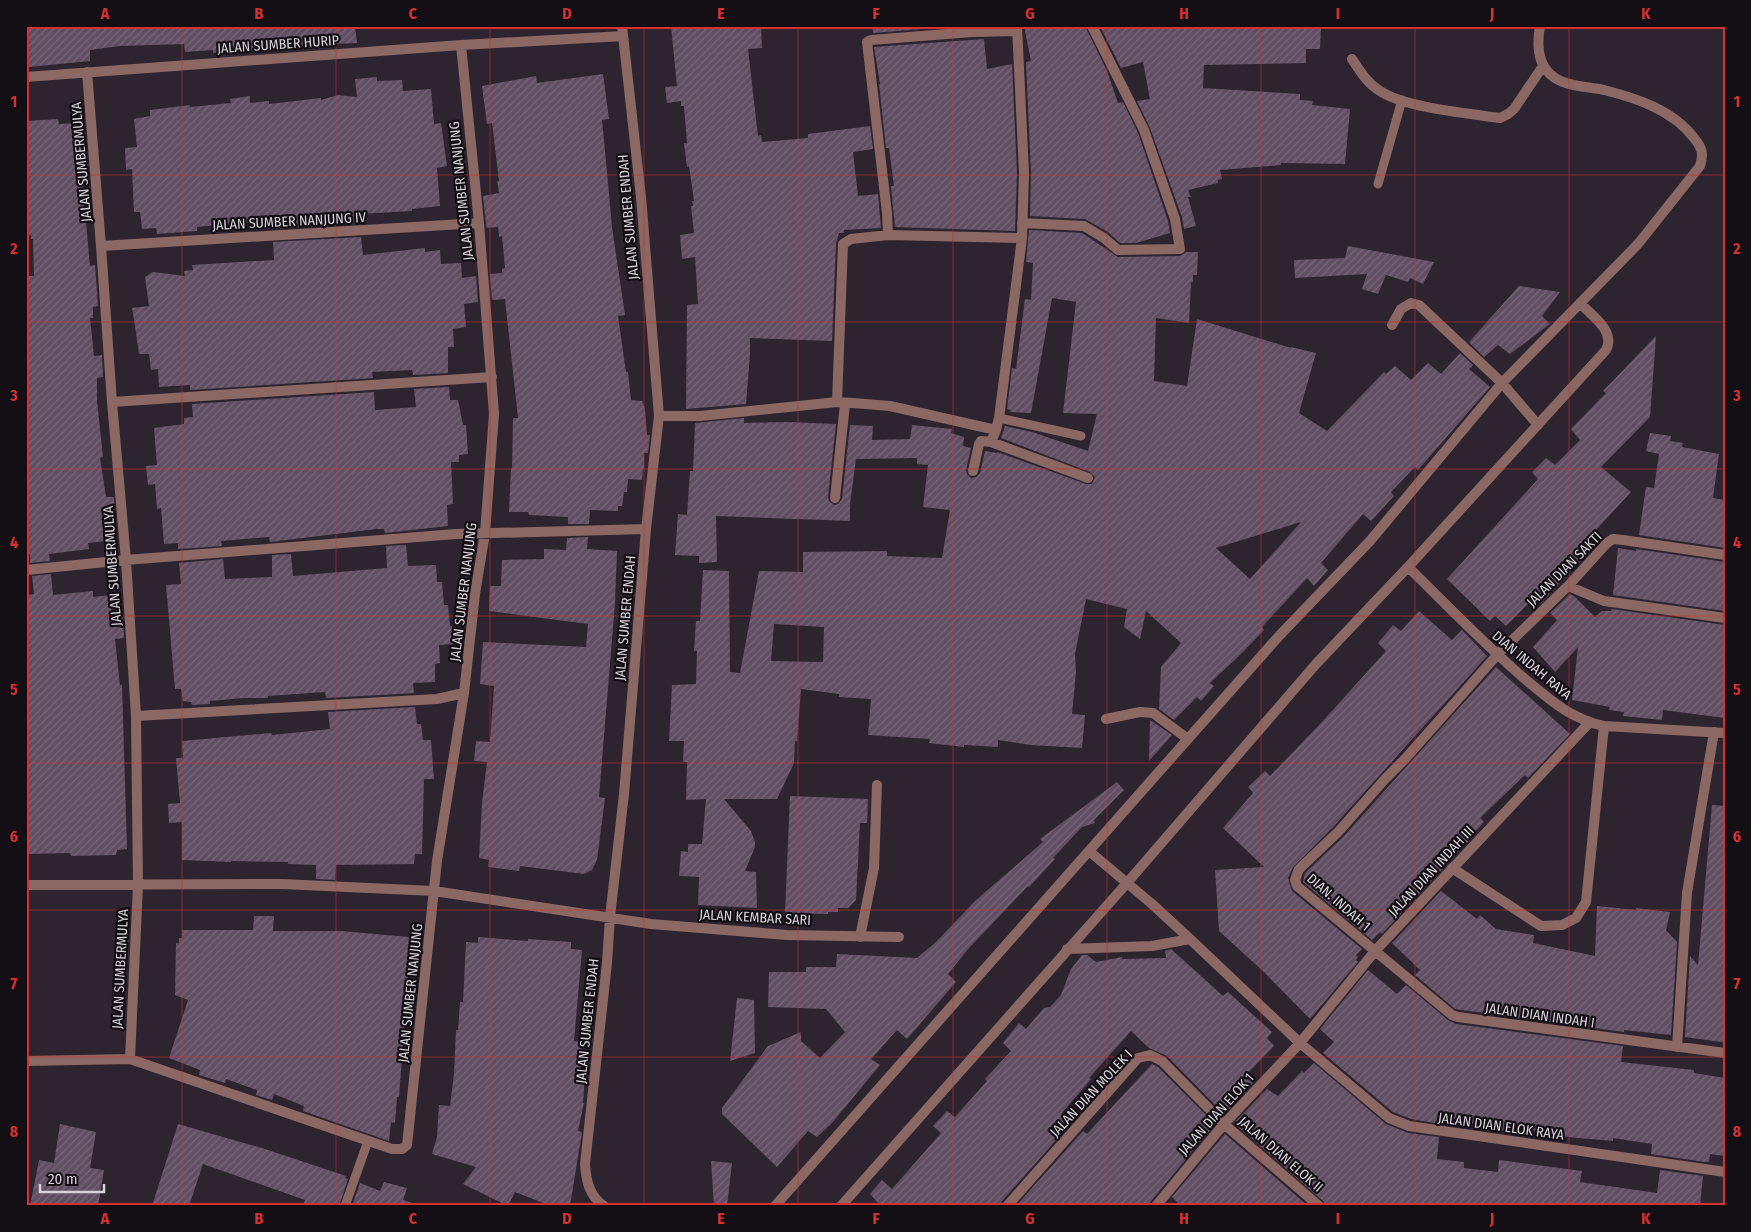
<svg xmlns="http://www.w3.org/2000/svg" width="1751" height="1232" font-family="'Fira Sans Condensed',sans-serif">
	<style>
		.building { fill: url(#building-hatch); fill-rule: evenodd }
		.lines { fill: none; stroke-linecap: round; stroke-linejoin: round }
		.lane { stroke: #8b6863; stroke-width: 9 }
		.street { stroke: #8b6863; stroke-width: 10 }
		.grid { fill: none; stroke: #d63031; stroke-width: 1; stroke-opacity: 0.55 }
		.labels { text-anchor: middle; stroke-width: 4.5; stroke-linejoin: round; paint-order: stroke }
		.street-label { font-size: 14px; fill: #d8d2da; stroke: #130f14 }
		.neatline { fill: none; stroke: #d63031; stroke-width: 2 }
		.grid-label { font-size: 16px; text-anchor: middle; font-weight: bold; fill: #d63031 }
	</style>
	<defs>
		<pattern id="building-hatch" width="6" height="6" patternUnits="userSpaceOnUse" patternTransform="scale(1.25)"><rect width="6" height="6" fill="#614e63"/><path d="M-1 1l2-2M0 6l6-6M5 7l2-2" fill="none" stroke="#776779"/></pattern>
	</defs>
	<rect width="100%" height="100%" fill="#2d2430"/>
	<!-- building -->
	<path class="building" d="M 27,26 L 355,26 L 357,43 L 261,47 L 261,50 L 213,53 L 213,50 L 185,52 L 184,44 L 120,46 L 90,50 L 90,61 L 29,67 Z
		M 671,26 L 761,26 L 762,48 L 748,49 L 758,136 L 761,135 L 762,142 L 808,138 L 808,134 L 870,126 L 873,149 L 853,152 L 858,196 L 878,194 L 881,228 L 844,230 L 844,233 L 839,233 L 836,244 L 832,341 L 750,338 L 750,355 L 746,404 L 686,409 L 687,305 L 698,304 L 695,257 L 682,259 L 680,235 L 694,233 L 691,206 L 693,206 L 692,201 L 694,201 L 689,166 L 687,167 L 684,143 L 687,143 L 684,106 L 681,106 L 681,101 L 667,103 L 665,87 L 677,86 Z
		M 872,26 L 958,26 L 873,33 Z
		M 1024,26 L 1085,26 L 1107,71 L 1118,103 L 1123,102 L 1138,133 L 1168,221 L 1170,233 L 1136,243 L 1120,243 L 1108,232 L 1085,219 L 1030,216 L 1031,173 L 1026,62 L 1031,61 Z
		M 1100,26 L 1321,26 L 1320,49 L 1306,49 L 1306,63 L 1204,65 L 1203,88 L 1300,94 L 1300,100 L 1313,101 L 1312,105 L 1350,109 L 1345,164 L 1281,163 L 1281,165 L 1220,170 L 1222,179 L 1218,180 L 1218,183 L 1188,190 L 1191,197 L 1188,197 L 1196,226 L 1184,229 L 1182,217 L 1150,128 L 1137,101 L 1150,99 L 1143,62 L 1121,68 Z
		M 984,39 L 987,69 L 1012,64 L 1017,173 L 1015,231 L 895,227 L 891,186 L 894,186 L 889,148 L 886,148 L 879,84 L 880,84 L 874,47 Z
		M 603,74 L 609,119 L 602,120 L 607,172 L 612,227 L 625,315 L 618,316 L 626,372 L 628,372 L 631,400 L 642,401 L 645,409 L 647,435 L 650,435 L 648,453 L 644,453 L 644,469 L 643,468 L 642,480 L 628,479 L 627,492 L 624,492 L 622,506 L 618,506 L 618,511 L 590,510 L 589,524 L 568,524 L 568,517 L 529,515 L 528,512 L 509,512 L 511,468 L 512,468 L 513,418 L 518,418 L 505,299 L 492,300 L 490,274 L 502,273 L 502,269 L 505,268 L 502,236 L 499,237 L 498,227 L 487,228 L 486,223 L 483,196 L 499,193 L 497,181 L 499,181 L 492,123 L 487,124 L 482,86 L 536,76 L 537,83 Z
		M 377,77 L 377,81 L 402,80 L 403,91 L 431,89 L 434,124 L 441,123 L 447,166 L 437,168 L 440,206 L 412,209 L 412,211 L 359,214 L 360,223 L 272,229 L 271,221 L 206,226 L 197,227 L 197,231 L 157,234 L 156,228 L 142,229 L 140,212 L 134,212 L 132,169 L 126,170 L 125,148 L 137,147 L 134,119 L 150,116 L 150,110 L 190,105 L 190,107 L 231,103 L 230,99 L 250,96 L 250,103 L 269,101 L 269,104 L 321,98 L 321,100 L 338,95 L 357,97 L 355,79 Z
		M 58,119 L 59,124 L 78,123 L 79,144 L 86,144 L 88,166 L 81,167 L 90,266 L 95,265 L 98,306 L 93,307 L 93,318 L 90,318 L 94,356 L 102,355 L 103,377 L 97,378 L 97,401 L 103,457 L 100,458 L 106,497 L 114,497 L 115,519 L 109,520 L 109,522 L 107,522 L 108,526 L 106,527 L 107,541 L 88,543 L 89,549 L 49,554 L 50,561 L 30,563 L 30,554 L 26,554 L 26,276 L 34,276 L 33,239 L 31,239 L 31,235 L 26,235 L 26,121 Z
		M 1029,230 L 1082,233 L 1118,257 L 1180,256 L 1186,252 L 1198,252 L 1197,275 L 1193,275 L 1193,282 L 1191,282 L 1189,323 L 1156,318 L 1154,381 L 1187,386 L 1197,319 L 1291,348 L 1291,347 L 1316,353 L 1299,413 L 1327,431 L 1384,372 L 1386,374 L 1395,366 L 1411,380 L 1428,363 L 1441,374 L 1460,353 L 1473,365 L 1469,369 L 1490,387 L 1418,470 L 1415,467 L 1391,492 L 1394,496 L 1371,521 L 1363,514 L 1321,563 L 1328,570 L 1314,586 L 1307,578 L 1262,627 L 1264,630 L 1241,654 L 1210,683 L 1214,686 L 1201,701 L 1197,697 L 1174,720 L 1159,709 L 1161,667 L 1181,643 L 1146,611 L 1140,639 L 1124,627 L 1127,609 L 1086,599 L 1075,654 L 1076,672 L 1072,714 L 1085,715 L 1082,748 L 1031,745 L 998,740 L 998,747 L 964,745 L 964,747 L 929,743 L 930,739 L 868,735 L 871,699 L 839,697 L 839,694 L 801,689 L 797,741 L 795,741 L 794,763 L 777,799 L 724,799 L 751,831 L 755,842 L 755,847 L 745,871 L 756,872 L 757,908 L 698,905 L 699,877 L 679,876 L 681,851 L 688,852 L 688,844 L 702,844 L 706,799 L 686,800 L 687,762 L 683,762 L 684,741 L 669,741 L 672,685 L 696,684 L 697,651 L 694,651 L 696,621 L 700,621 L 703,570 L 729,571 L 730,672 L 740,673 L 759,571 L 803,572 L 803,552 L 887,551 L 887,556 L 942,558 L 950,510 L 923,507 L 928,465 L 917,464 L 917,458 L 856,459 L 850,504 L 850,521 L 716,516 L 717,562 L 699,563 L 699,556 L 675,555 L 678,514 L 687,515 L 690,471 L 693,471 L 695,423 L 744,418 L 744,423 L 788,422 L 836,424 L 828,497 L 829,501 L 834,505 L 838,504 L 842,499 L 850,425 L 873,426 L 872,440 L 910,439 L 912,425 L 952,429 L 951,433 L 964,437 L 963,446 L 971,448 L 966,470 L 967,474 L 971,478 L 976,477 L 980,473 L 985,451 L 997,453 L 997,452 L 1086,484 L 1092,484 L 1095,477 L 1090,472 L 1001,438 L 1005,426 L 1032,432 L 1088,451 L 1097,414 L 1063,413 L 1076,302 L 1052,298 L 1031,413 L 1010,412 L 1011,410 L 1007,409 L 1012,368 L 1016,369 L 1025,299 L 1031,300 L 1033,263 L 1026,262 ZM 1301,522 L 1250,579 L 1216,548 ZM 774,624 L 824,627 L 823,662 L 771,661 Z
		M 361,237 L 363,255 L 425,248 L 425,252 L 440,250 L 441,264 L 461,263 L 462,278 L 476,276 L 478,302 L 464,304 L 466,327 L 453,329 L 454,347 L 448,347 L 448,373 L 413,375 L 412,370 L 372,372 L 373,378 L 190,390 L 190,385 L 159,387 L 158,369 L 151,370 L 149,354 L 139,354 L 135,326 L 132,308 L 149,306 L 145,277 L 153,272 L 185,276 L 184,271 L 193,270 L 192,265 L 274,260 L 273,242 Z
		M 1348,246 L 1434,262 L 1423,284 L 1410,278 L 1408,282 L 1386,275 L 1378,294 L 1362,289 L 1367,274 L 1295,278 L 1294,260 L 1345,258 Z
		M 1519,286 L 1560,292 L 1542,316 L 1550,324 L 1510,354 L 1498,345 L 1484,357 L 1469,342 Z
		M 1656,336 L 1650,417 L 1601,467 L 1631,492 L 1583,544 L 1595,546 L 1541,603 L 1535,597 L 1506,626 L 1495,616 L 1490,621 L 1447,579 L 1538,479 L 1532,472 L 1546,458 L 1555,465 L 1580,440 L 1571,429 L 1606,393 L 1603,391 Z
		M 449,387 L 450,400 L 458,400 L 463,425 L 466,425 L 468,454 L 459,455 L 459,462 L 451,462 L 453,504 L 447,505 L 448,526 L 385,533 L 384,529 L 376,529 L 270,542 L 269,537 L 221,541 L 222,546 L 178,549 L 178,543 L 164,544 L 161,508 L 157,509 L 155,484 L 148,485 L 146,466 L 157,465 L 154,428 L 184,424 L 184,418 L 193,417 L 192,404 L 374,392 L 375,410 L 416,407 L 414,389 Z
		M 1650,433 L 1671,436 L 1670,441 L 1683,443 L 1682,447 L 1719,454 L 1713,498 L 1725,500 L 1725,548 L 1639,535 L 1646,487 L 1654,488 L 1659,454 L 1646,451 Z
		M 588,537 L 587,549 L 617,551 L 615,603 L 599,797 L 605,798 L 597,860 L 592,870 L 584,874 L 520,866 L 519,871 L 488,867 L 489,860 L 479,858 L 482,803 L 487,762 L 474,761 L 476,741 L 490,742 L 494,686 L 480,684 L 483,642 L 586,647 L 588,624 L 489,611 L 490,586 L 501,586 L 502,560 L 544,559 L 544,549 L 566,550 L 567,538 Z
		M 406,545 L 408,566 L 436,565 L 437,582 L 442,582 L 444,605 L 448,605 L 450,626 L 452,626 L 454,644 L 439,645 L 440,663 L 435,664 L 435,682 L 413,683 L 414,693 L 326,698 L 325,692 L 268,696 L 268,698 L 243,698 L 210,701 L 210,704 L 192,705 L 191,702 L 183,701 L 181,689 L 175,689 L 166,585 L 181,584 L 179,563 L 223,559 L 225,579 L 272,577 L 272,555 L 291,554 L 293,576 L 387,568 L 386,546 Z
		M 1618,548 L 1636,551 L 1636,549 L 1725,562 L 1725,611 L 1613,595 Z
		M 51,574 L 53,595 L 93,591 L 93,597 L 110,595 L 112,617 L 123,617 L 124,638 L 115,639 L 120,685 L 122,685 L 127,849 L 117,850 L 116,855 L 71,856 L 70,853 L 26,854 L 26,595 L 34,594 L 32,576 Z
		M 1570,594 L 1574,596 L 1595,617 L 1602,611 L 1611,611 L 1612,609 L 1725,625 L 1725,718 L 1663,710 L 1662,720 L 1623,716 L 1624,712 L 1609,710 L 1610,707 L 1572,700 L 1578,647 L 1555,672 L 1533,647 L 1557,620 L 1550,613 Z
		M 1419,611 L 1452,640 L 1462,630 L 1487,656 L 1334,826 L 1293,867 L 1288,878 L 1292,891 L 1362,949 L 1356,955 L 1358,957 L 1356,960 L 1358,962 L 1310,1019 L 1264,972 L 1219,931 L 1215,870 L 1264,867 L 1223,828 L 1253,793 L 1248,787 L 1265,771 L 1270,776 L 1321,723 L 1386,651 L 1378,643 L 1393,625 L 1401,631 Z
		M 1496,667 L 1570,734 L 1528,778 L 1525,775 L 1480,818 L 1484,822 L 1471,836 L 1472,837 L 1382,934 L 1380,932 L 1372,940 L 1303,882 L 1305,873 L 1344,836 Z
		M 415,707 L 417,724 L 421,724 L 423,740 L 431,740 L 434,779 L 424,779 L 422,854 L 415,854 L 414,864 L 336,865 L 335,880 L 316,879 L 316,865 L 288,864 L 288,862 L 231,861 L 231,862 L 182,860 L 182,822 L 169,823 L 168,804 L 180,803 L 176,758 L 183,758 L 182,741 L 271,733 L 272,735 L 330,729 L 328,712 Z
		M 1150,720 L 1172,735 L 1149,761 Z
		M 1117,782 L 1124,790 L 1094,820 L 1095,823 L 1082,827 L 1053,858 L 1055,859 L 1029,887 L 1028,886 L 969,948 L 948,974 L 956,982 L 907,1039 L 897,1030 L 871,1059 L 880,1065 L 832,1123 L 817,1137 L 808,1131 L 777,1167 L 722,1114 L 722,1108 L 768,1046 L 801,1032 L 801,1041 L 820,1058 L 845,1032 L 826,1009 L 768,1007 L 769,972 L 806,972 L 806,967 L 836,967 L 837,954 L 917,958 L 936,942 L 975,901 L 1043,842 L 1040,839 Z
		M 790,796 L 868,799 L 867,823 L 860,823 L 856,900 L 848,908 L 838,908 L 838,912 L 828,912 L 828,914 L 785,913 Z
		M 1712,805 L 1725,806 L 1725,1042 L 1721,1042 L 1685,1037 L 1690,956 L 1698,965 Z
		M 1441,891 L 1477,919 L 1480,915 L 1496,929 L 1534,935 L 1533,943 L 1595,956 L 1597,906 L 1636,910 L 1636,908 L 1670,912 L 1666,930 L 1677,942 L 1671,1035 L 1624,1030 L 1624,1032 L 1455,1009 L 1415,975 L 1420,970 L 1392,943 Z
		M 254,916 L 274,916 L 273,931 L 341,931 L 409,937 L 408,978 L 399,1097 L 397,1097 L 395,1123 L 391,1122 L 389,1141 L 303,1111 L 304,1106 L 274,1094 L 272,1100 L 256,1095 L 257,1090 L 226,1079 L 225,1083 L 199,1075 L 200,1070 L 169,1058 L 188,1000 L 175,995 L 176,943 L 179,943 L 179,938 L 182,938 L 182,930 L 253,930 Z
		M 478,937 L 528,941 L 528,939 L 571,942 L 571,949 L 582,950 L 574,1041 L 582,1042 L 580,1075 L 585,1076 L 583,1103 L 584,1103 L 578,1131 L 582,1132 L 570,1206 L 551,1206 L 515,1192 L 508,1206 L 463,1184 L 476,1167 L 432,1154 L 437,1137 L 439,1105 L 450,1106 L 454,1074 L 456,1030 L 458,1030 L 460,1002 L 463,1002 L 466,942 L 478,943 Z
		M 1171,949 L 1223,996 L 1228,992 L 1272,1032 L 1267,1038 L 1274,1046 L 1246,1075 L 1255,1081 L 1224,1114 L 1167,1056 L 1149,1048 L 1131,1031 L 1089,1078 L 1091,1079 L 1061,1114 L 1072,1122 L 1002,1201 L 1000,1206 L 878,1206 L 879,1204 L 870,1194 L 882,1180 L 892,1189 L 941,1133 L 933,1126 L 947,1111 L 955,1117 L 987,1081 L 985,1079 L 1011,1051 L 1003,1043 L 1019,1023 L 1026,1029 L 1044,1008 L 1050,1007 L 1061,995 L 1071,969 L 1082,955 L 1087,955 L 1096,962 L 1122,957 L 1122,959 L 1166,958 L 1165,951 Z
		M 1368,970 L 1397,994 L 1406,985 L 1448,1020 L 1456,1024 L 1623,1046 L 1621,1062 L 1694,1070 L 1694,1073 L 1725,1078 L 1725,1156 L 1710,1154 L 1709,1162 L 1705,1162 L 1651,1154 L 1652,1144 L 1613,1138 L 1613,1141 L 1556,1136 L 1556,1133 L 1506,1127 L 1506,1131 L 1483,1129 L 1484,1125 L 1442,1119 L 1441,1124 L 1411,1119 L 1393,1112 L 1323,1053 L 1334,1042 L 1320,1029 Z
		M 737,998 L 754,1000 L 755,1053 L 730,1061 Z
		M 1314,1063 L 1386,1124 L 1408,1133 L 1439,1137 L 1437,1159 L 1464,1162 L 1464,1168 L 1498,1172 L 1499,1160 L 1582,1171 L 1580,1182 L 1657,1193 L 1660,1170 L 1703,1176 L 1700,1206 L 1326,1206 L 1323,1201 L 1234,1123 L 1267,1089 L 1278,1096 L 1302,1071 L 1304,1073 Z
		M 1152,1064 L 1158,1067 L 1215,1124 L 1147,1206 L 1016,1206 L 1083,1131 L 1087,1134 Z
		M 60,1124 L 96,1132 L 90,1168 L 104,1170 L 98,1206 L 30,1206 L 39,1160 L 54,1163 Z
		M 178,1124 L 265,1149 L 346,1176 L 345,1178 L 348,1179 L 339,1206 L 303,1206 L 305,1200 L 203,1164 L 189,1206 L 152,1206 Z
		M 1225,1134 L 1308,1206 L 1181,1206 L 1172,1197 Z
		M 711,1161 L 732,1163 L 727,1206 L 714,1206 Z
		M 384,1182 L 407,1188 L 403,1200 L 415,1204 L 414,1206 L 352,1206 L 360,1183 L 380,1191 Z"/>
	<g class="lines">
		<!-- lane -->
		<path class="lane" d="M 1378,184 L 1402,100
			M 999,418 L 1081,436
			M 345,1206 L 368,1141"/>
		<!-- street -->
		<path class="street" d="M 1352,59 C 1360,71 1367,83 1380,91 C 1406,108 1467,113 1500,118 L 1508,114 L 1514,109 L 1543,66
			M 87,72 L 101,246 L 112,402 L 126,560 L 136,716 L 138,885 L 130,1059
			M 26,77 L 461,45 L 623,36
			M 1022,223 L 1084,226 L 1104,238 L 1118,250 L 1180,249 L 1175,219 L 1144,130 L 1092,26
			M 888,235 L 1022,238
			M 101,246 L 479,223
			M 1392,325 L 1401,309 L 1411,303 L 1419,305 L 1502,383 L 1538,425
			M 112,402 L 492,377
			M 837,402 L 843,244 L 851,239 L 888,235 L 887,213 L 867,42 L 871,40 L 972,32 L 1017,31
			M 659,416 L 700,416 L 837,402 L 853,403 L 890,406 L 996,430 L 991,442 L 1088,478
			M 996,430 L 999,418 L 1022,238 L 1024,173 L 1017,26
			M 973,471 L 979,444 L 981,441 L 991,442
			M 835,498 L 845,404
			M 1725,555 L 1623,540 L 1613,539 L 1607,543 L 1568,586 L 1497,655 L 1405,759 L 1385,779 L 1339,831 L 1299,869 L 1295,880 L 1297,886 L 1452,1015 L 1458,1017 L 1725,1053
			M 1408,567 C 1447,605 1484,644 1525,679 C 1550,700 1571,719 1604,726 L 1725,733
			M 26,570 L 126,560 L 456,534 L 646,529
			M 1568,586 L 1604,601 L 1725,618
			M 136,716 L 437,699 L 464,693
			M 1106,719 L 1140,712 L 1153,713 L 1188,739
			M 1089,851 L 1152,904 L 1190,939 L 1300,1043 L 1389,1118 L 1409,1126 L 1725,1172
			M 1452,868 L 1541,926 L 1562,925 L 1576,918 L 1586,902 L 1604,726
			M 26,885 L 282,884 L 434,891 L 651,924 L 787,935 L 899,937
			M 860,937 L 874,868 L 877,785
			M 1067,949 L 1152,946 L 1190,939
			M 1677,1047 L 1687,893 L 1714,732
			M 26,1061 L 130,1059 L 392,1149 L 402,1149 L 407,1145 L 437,861 L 464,693 L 475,594 L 485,533 L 494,414 L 479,223 L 461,45
			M 604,1206 C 589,1196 586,1180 585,1164 L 607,963 L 610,917 L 624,794 L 646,529 L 659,416 L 641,197 L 622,26
			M 775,1206 L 1279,636 L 1370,541 L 1502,383 L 1638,244 L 1700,166 C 1701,163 1702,158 1702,155 C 1702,148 1698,143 1694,138 C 1673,110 1636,98 1604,90 C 1586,86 1562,87 1549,73 C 1537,61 1537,43 1540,26
			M 841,1206 L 1127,883 L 1316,664 L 1408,567 L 1606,350 C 1616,331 1592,316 1580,303
			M 1007,1206 L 1138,1058 L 1150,1055 L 1162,1061 L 1224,1124 L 1319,1206
			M 1156,1206 L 1224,1124 L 1300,1043 L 1375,951 L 1589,723"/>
	</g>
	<!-- grid -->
	<path class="grid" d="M 182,26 L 182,1206M 336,26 L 336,1206M 490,26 L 490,1206M 644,26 L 644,1206M 798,26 L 798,1206M 953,26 L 953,1206M 1107,26 L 1107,1206M 1261,26 L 1261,1206M 1415,26 L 1415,1206M 1569,26 L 1569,1206M 26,175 L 1725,175M 26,322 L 1725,322M 26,469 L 1725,469M 26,616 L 1725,616M 26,763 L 1725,763M 26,910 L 1725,910M 26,1057 L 1725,1057"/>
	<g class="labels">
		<!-- street labels -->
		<g class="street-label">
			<text transform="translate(278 44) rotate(-4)" y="5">JALAN SUMBER HURIP</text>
			<text transform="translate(81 162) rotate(-95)" y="5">JALAN SUMBERMULYA</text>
			<text transform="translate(461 191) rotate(-96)" y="5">JALAN SUMBER NANJUNG</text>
			<text transform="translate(628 217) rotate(-95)" y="5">JALAN SUMBER ENDAH</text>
			<text transform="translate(289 221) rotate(-3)" y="5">JALAN SUMBER NANJUNG IV</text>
			<text transform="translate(112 566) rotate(-94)" y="5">JALAN SUMBERMULYA</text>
			<text transform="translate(1564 569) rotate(-45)" y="5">JALAN DIAN SAKTI</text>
			<text transform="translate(463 592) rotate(-83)" y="5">JALAN SUMBER NANJUNG</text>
			<text transform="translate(625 618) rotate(-85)" y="5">JALAN SUMBER ENDAH</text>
			<text transform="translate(1532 665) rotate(40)" y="5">DIAN INDAH RAYA</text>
			<text transform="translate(1431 871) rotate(-47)" y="5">JALAN DIAN INDAH III</text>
			<text transform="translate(1339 902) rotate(41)" y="5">DIAN. INDAH 1</text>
			<text transform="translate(755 917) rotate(3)" y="5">JALAN KEMBAR SARI</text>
			<text transform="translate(120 969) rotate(-87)" y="5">JALAN SUMBERMULYA</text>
			<text transform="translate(410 993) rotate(-84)" y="5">JALAN SUMBER NANJUNG</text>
			<text transform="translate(1540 1015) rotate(8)" y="5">JALAN DIAN INDAH I</text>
			<text transform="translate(587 1021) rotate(-84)" y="5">JALAN SUMBER ENDAH</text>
			<text transform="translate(1091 1093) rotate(-47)" y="5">JALAN DIAN MOLEK I</text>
			<text transform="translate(1216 1114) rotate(-48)" y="5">JALAN DIAN ELOK 1</text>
			<text transform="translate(1501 1126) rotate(8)" y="5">JALAN DIAN ELOK RAYA</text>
			<text transform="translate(1281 1154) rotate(41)" y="5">JALAN DIAN ELOK II</text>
		</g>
	</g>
	<!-- border -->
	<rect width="1751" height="1232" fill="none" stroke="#130f14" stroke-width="55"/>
	<!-- scale -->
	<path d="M40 1184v8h64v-8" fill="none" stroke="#d8d2da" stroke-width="2.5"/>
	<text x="48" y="1184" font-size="15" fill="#d8d2da" stroke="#130f14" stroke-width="4" paint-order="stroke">20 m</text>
	<rect x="28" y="28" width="1696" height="1176" class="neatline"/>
	<g class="grid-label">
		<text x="105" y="19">A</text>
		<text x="259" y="19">B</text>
		<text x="413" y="19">C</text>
		<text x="567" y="19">D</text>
		<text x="721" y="19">E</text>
		<text x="876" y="19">F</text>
		<text x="1030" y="19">G</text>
		<text x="1184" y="19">H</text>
		<text x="1338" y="19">I</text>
		<text x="1492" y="19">J</text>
		<text x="1646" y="19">K</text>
		<text x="14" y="107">1</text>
		<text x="1737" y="107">1</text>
		<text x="14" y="254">2</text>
		<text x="1737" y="254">2</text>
		<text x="14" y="401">3</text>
		<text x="1737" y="401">3</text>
		<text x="14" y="548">4</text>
		<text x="1737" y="548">4</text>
		<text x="14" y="695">5</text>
		<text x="1737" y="695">5</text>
		<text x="14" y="842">6</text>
		<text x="1737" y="842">6</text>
		<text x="14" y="989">7</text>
		<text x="1737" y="989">7</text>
		<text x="14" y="1137">8</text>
		<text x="1737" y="1137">8</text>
		<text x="105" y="1224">A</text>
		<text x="259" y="1224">B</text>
		<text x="413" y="1224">C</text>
		<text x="567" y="1224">D</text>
		<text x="721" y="1224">E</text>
		<text x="876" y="1224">F</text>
		<text x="1030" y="1224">G</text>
		<text x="1184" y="1224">H</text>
		<text x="1338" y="1224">I</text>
		<text x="1492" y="1224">J</text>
		<text x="1646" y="1224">K</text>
	</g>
</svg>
